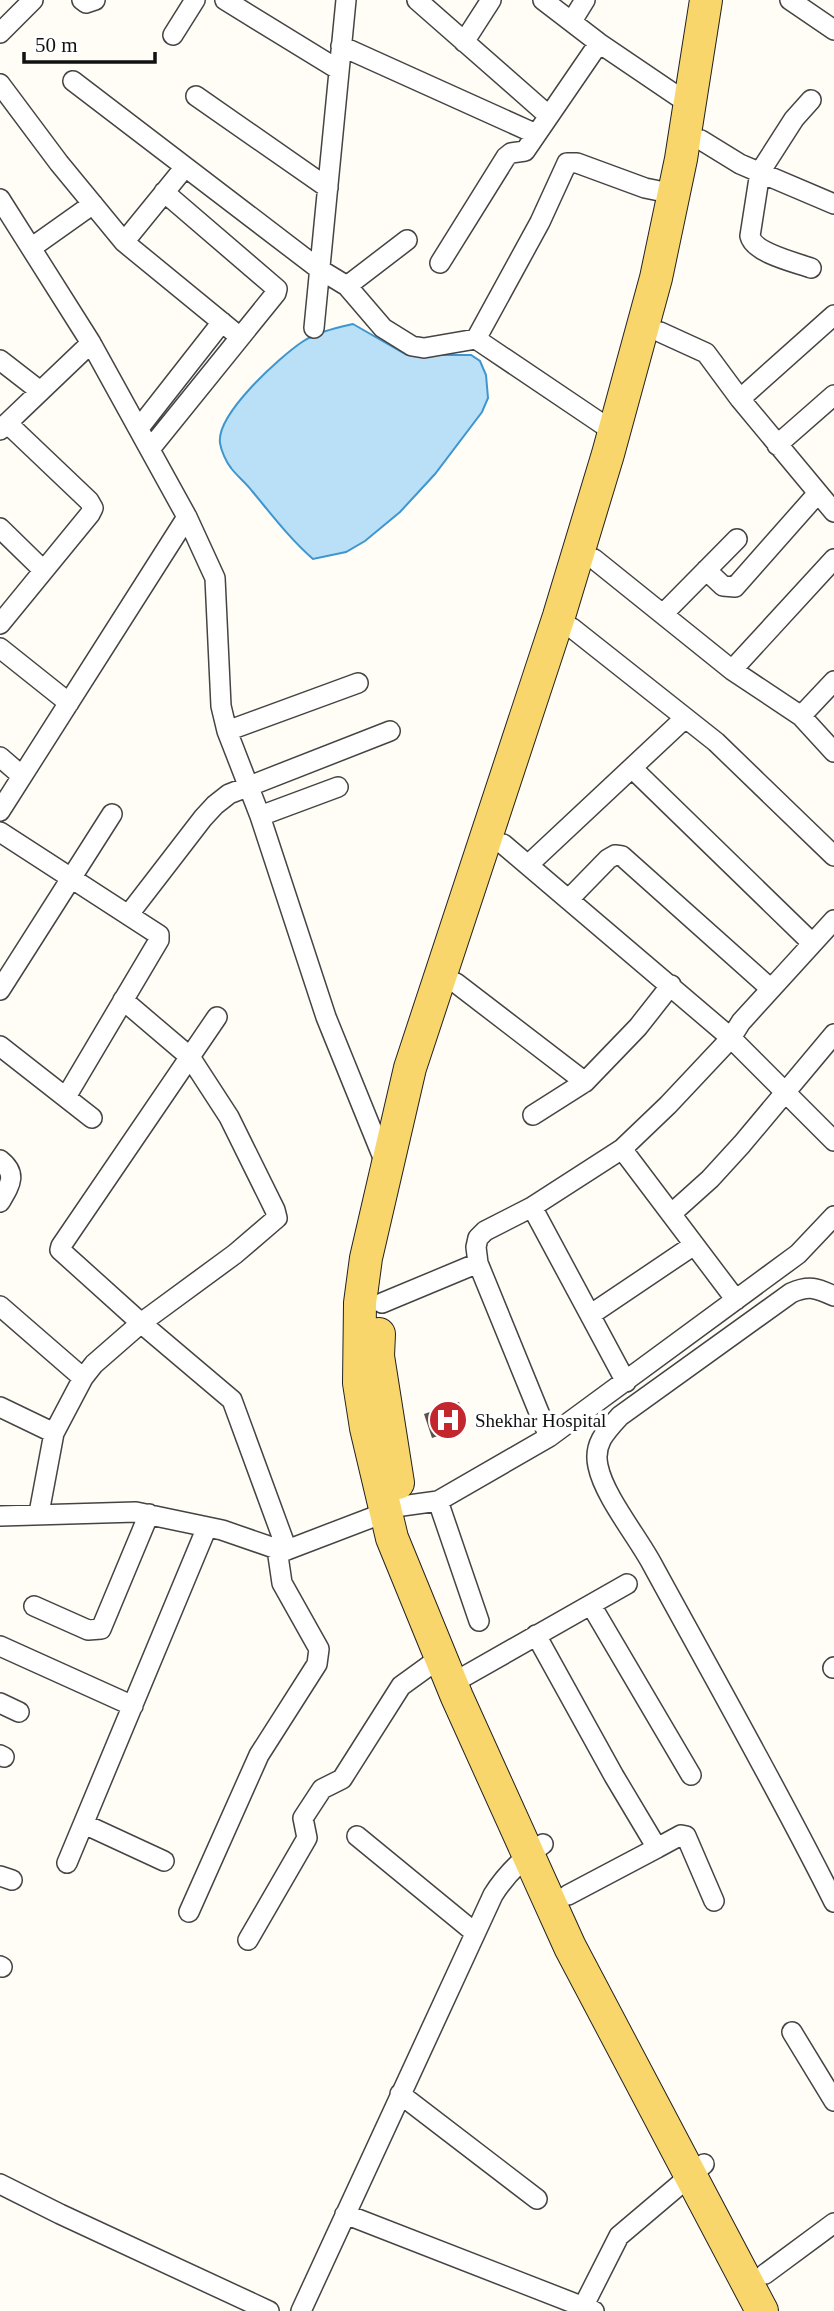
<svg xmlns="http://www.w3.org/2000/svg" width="834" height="2311" font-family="Georgia,serif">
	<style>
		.water { fill: #b9e0f7; stroke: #3f96cf; stroke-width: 2 }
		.building { fill: #5a524d }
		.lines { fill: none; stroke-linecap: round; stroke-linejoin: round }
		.minor-casing { stroke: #444; stroke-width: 22 }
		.primary-casing { stroke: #222; stroke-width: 34 }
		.minor { stroke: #fff; stroke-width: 19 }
		.primary { stroke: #f9d66b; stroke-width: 32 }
		.labels { text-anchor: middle; stroke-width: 7; stroke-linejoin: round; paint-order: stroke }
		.poi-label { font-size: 19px; fill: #111; stroke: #fff; text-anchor: start }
	</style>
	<rect width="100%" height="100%" fill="#fffdf5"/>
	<!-- water -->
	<path class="water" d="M 353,324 L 407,355 L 471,355 L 480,361 L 486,375 L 488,398 L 482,412 L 435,474 L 400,512 L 365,541 L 346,552 L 313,559 C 290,539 272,515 252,491 C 246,483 237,476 231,468 C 226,462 221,450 220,443 C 216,414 280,357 302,342 C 317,332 336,328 353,324 Z"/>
	<!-- building -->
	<path class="building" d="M 459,1402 L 467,1426 L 432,1438 L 424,1414 Z"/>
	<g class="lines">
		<defs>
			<path id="minor" d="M 82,0 L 86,3 L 95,0
				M 225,0 L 339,70
				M 417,0 L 549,116
				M 543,0 L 599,43 L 689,104
				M 790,0 L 834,30
				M 572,21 L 585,0
				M 0,33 L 33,0
				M 173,35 L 195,0
				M 464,42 L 491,0
				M 341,46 L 536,134
				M 73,81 L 319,269 L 347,286 L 383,328 L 412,346 L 424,348 L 476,339
				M 0,84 L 59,163 L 124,242 L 240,337
				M 196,96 L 328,188
				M 811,100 L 794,119 L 760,172 L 750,236 C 754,253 794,262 811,268
				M 701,140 L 740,164 L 834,204
				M 0,199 L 91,343 L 187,517 L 215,578 L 221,706 L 227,731 L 260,816 L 326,1017 L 386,1165
				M 124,242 L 185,167
				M 31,248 L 93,204
				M 440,263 L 506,157 L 511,153 L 525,151 L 599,43
				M 347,286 L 407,240
				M 314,328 L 346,0
				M 660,332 L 706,353 L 740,399 L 834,512
				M 0,360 L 40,391
				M 740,399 L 834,315
				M 139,428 L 222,322
				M 0,430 L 91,343
				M 614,432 L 476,339 L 540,222 L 567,163 L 577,163 L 645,188 L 674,194
				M 777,445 L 834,395
				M 150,449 L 276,293 L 277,289 L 164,192
				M 0,528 L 43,570
				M 594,559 L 732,670 L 801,716
				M 706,570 L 723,586 L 735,587 L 818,493
				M 663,614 L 737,539
				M 0,624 L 90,514 L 93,508 L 89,501 L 7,423
				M 572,628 L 716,742 L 834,856
				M 0,648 L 69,703
				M 732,670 L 834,559
				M 834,681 L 801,716 L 834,752
				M 227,731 L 358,683
				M 0,757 L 22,776
				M 632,768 L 812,943
				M 0,811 L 187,517
				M 260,816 L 338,787
				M 0,832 L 159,935 L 159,940 L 66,1097
				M 503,844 L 731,1038 L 834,1141
				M 528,865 L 685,718
				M 569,899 L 608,859 L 615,855 L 622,856 L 771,989
				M 129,914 L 203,818 L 215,805 L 229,794 L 390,731
				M 456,983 L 585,1082 L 533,1115
				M 0,990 L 112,814
				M 217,1017 L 61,1246 L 60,1250 L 141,1323 L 232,1400 L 287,1550
				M 0,1046 L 92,1118
				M 585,1082 L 638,1027 L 671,985
				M 622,1149 L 736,1300
				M 0,1160 C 18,1174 10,1185 0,1202
				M 532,1207 L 626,1382
				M 671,1214 L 710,1179 L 742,1144 L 834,1034
				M 834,1296 C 817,1288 809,1285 791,1293 L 620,1416 C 606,1431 593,1444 598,1466 C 604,1496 637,1536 652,1564 C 713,1676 777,1788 834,1902
				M 382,1303 L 478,1263
				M 0,1306 L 83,1378
				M 590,1315 L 694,1245
				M 0,1407 L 54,1433
				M 549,1437 L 798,1254 L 834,1216
				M 438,1501 L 479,1621
				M 39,1513 L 54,1433 L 83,1378 L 94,1364 L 141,1323 L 235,1254 L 277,1218 L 275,1210 L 229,1117 L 190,1057 L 123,1000
				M 0,1516 L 136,1512 L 222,1530 L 277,1549 L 287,1550 L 402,1506 L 438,1501 L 549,1437 L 478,1263 L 476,1247 L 478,1238 L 485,1231 L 532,1207 L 622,1149 L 668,1105 L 731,1038 L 741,1022 L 834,920
				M 591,1605 L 691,1775
				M 34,1606 L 88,1630 L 101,1629 L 149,1514
				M 536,1635 L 614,1776 L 657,1848 L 681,1835 L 686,1836 L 714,1901
				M 0,1646 L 133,1706
				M 833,1668 L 834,1667
				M 451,1684 L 627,1584
				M 0,1703 L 19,1712
				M 0,1755 L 4,1757
				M 84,1824 L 164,1861
				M 357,1836 L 474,1932
				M 67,1863 L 207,1527
				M 0,1876 L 12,1880
				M 568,1895 L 657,1848
				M 189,1912 L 259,1755 L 317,1664 L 319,1649 L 282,1583 L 277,1549
				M 248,1940 L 307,1838 L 303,1818 L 322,1789 L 342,1779 L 401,1686 L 441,1657
				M 0,1966 L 2,1967
				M 792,2032 L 834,2101
				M 400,2094 L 537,2199
				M 0,2184 L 60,2214 L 269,2311
				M 345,2214 L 594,2311
				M 765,2274 L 834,2223
				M 301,2311 L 493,1895 C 506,1874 523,1858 543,1844
				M 581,2311 L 619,2236 L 704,2164"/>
			<path id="primary" d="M 706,0 L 681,159 L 656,278 L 608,454 L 559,616 L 410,1068 L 366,1258 L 360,1303 L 359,1383 L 366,1428 L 392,1538 L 457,1697 L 570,1947 L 762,2311
				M 379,1334 L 378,1356 L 398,1483"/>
		</defs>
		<!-- minor casing -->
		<use href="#minor" class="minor-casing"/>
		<!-- primary casing -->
		<use href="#primary" class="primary-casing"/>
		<!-- minor -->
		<use href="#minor" class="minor"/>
		<!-- primary -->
		<use href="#primary" class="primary"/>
	</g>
	<!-- icons -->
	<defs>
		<symbol id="hospital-disc" viewBox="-11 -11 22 22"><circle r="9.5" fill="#c4262e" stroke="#fff"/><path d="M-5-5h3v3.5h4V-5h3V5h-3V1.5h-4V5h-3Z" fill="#fff"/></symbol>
	</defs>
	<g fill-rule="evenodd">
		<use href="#hospital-disc" x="426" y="1398" width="44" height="44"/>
	</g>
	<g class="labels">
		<!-- poi labels -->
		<g class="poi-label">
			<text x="475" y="1427">Shekhar Hospital</text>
		</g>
	</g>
	<!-- scale -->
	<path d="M24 52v10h131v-10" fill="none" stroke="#111111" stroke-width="3.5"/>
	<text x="35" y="52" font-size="21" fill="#111111" stroke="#ffffff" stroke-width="5" paint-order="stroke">50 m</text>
</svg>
